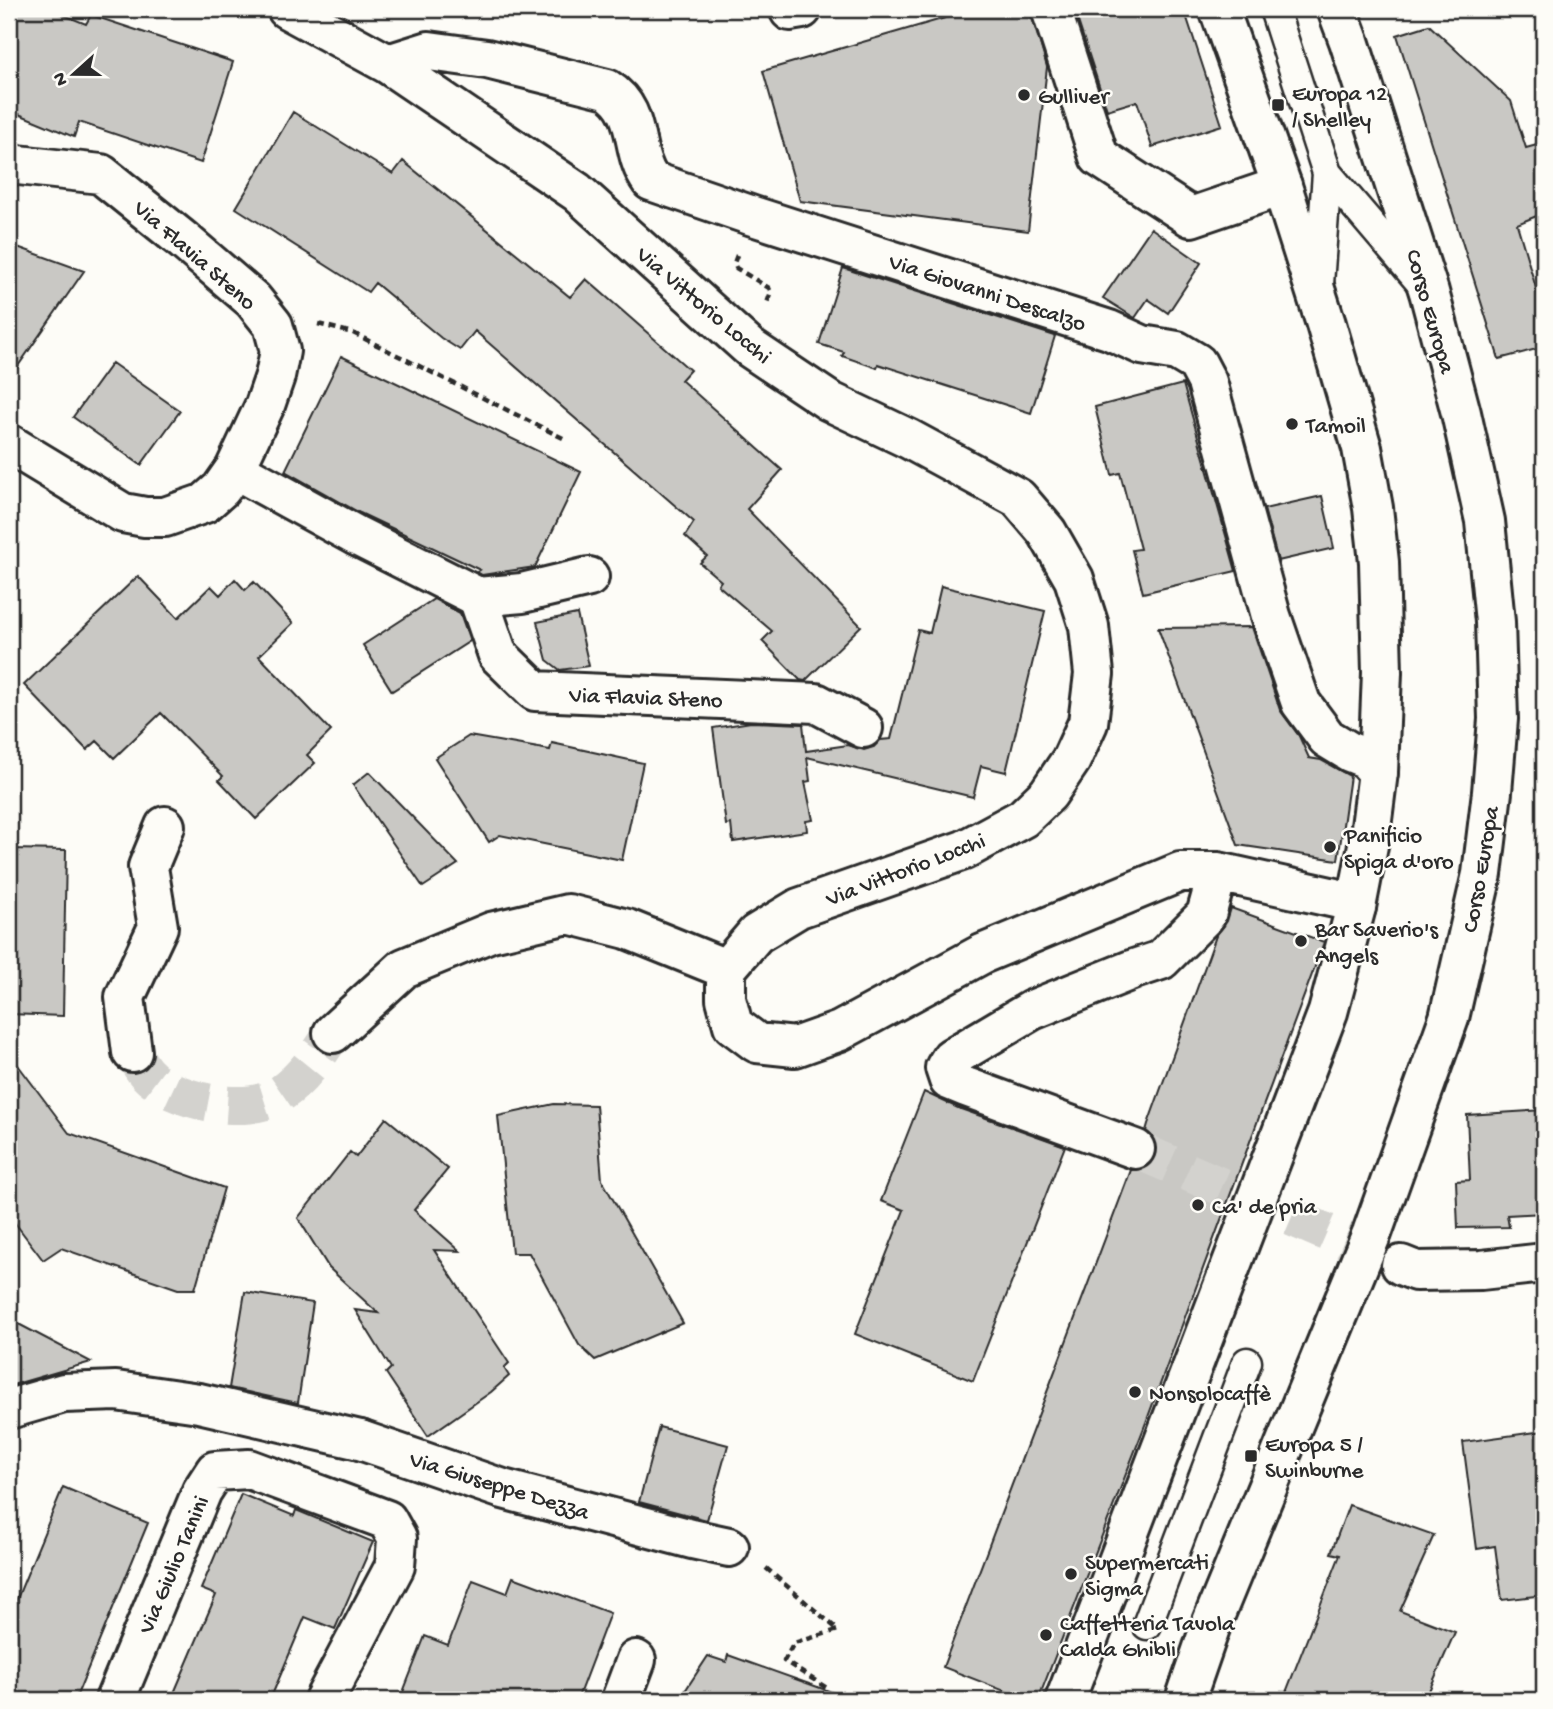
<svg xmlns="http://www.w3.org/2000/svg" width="1553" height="1709" font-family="'Gochi Hand',sans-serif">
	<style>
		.building { fill: #c9c8c4; stroke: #2b2b2b; stroke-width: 2 }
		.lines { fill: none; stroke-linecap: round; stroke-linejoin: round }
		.minor-tunnel { stroke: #d3d2ce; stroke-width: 38; stroke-dasharray: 38 19; stroke-linecap: butt }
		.service-casing { stroke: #2b2b2b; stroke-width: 33 }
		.pedestrian-casing { stroke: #2b2b2b; stroke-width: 44 }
		.minor-casing { stroke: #2b2b2b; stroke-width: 44 }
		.primary-casing { stroke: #2b2b2b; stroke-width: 44 }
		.path { stroke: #2b2b2b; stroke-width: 4.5; stroke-dasharray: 7 5; stroke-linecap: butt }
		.service { stroke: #fdfcf7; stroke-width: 28 }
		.pedestrian { stroke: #fdfcf7; stroke-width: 38 }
		.minor { stroke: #fdfcf7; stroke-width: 38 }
		.primary { stroke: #fdfcf7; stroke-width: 38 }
		.poi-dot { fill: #2b2b2b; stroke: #fdfcf7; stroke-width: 2.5 }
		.labels { text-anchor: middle; stroke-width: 5; stroke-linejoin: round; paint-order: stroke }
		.poi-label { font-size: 23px; fill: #2b2b2b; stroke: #fdfcf7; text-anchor: start }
		.street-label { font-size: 23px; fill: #2b2b2b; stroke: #fdfcf7 }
	</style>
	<rect width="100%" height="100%" fill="#fdfcf7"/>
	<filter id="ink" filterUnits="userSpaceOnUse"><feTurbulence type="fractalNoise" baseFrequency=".0143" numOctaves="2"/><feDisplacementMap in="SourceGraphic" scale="14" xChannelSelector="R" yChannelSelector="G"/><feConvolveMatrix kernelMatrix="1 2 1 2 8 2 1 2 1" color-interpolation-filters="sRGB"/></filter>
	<g filter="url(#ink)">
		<!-- building -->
		<path class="building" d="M 9,9 L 49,9 L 86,24 L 91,15 L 233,62 L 201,163 L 79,122 L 74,137 L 9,110 Z
			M 976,9 L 1030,9 L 1047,67 L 1028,231 L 800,201 L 763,71 Z
			M 1074,9 L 1184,9 L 1222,125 L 1152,147 L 1137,101 L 1107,110 Z
			M 1429,25 L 1511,101 L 1526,148 L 1544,143 L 1544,213 L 1517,224 L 1542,308 L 1544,347 L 1499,359 L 1397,35 Z
			M 293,112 L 393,174 L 403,161 L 570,297 L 586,279 L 690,370 L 681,380 L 782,470 L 747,509 L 861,626 L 805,681 L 800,680 L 762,641 L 772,631 L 718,585 L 721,581 L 700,563 L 707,556 L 685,536 L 694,522 L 475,331 L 460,350 L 441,338 L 375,283 L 368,292 L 236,208 Z
			M 1151,228 L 1201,263 L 1168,313 L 1148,299 L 1135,318 L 1103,298 Z
			M 9,244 L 84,271 L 9,379 Z
			M 843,268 L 1055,336 L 1031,413 L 878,364 L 877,368 L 842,356 L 844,352 L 819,344 Z
			M 341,356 L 581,472 L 535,567 L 482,575 L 477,572 L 480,570 L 360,513 L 285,471 Z
			M 112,363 L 180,411 L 141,465 L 73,417 Z
			M 1183,384 L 1236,571 L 1143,593 L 1132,550 L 1140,549 L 1120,473 L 1112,475 L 1095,407 Z
			M 1322,496 L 1334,548 L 1278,561 L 1264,509 Z
			M 138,576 L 178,618 L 211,586 L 220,595 L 235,579 L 245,590 L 254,582 L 293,623 L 259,656 L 331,731 L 307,755 L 315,763 L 256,819 L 219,780 L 223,776 L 161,713 L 114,758 L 97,741 L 87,750 L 24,685 Z
			M 941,586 L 1045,611 L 1006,772 L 981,766 L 973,797 L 807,757 L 810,781 L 805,782 L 813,820 L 806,821 L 807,831 L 733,842 L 731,824 L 726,825 L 713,728 L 751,722 L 803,724 L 806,751 L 848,745 L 864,750 L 874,747 L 880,740 L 891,739 L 918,630 L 930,633 Z
			M 434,599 L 460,613 L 470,641 L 392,691 L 363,645 Z
			M 577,614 L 589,666 L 560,670 L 547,660 L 537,622 Z
			M 1252,627 L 1280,710 L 1299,736 L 1309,758 L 1321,760 L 1350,776 L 1338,860 L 1238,845 L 1158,628 Z
			M 469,736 L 550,750 L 552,743 L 643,763 L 622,860 L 500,835 L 489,842 L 435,758 Z
			M 369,772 L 458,864 L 423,887 L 353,785 Z
			M 9,849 L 66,850 L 63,1016 L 9,1014 Z
			M 1231,908 L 1324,942 L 1145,1425 L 1038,1700 L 1028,1700 L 943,1667 L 1131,1170 L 1139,1170 L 1148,1166 L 1155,1157 L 1156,1145 L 1152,1136 L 1146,1131 L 1148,1124 L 1216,936 L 1227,921 Z
			M 9,1053 L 69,1133 L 224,1188 L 195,1289 L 178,1289 L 61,1248 L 43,1260 L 9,1215 Z
			M 924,1092 L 958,1108 L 1065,1146 L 973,1381 L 855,1334 L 904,1210 L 881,1201 Z
			M 554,1104 L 596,1105 L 602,1180 L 683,1323 L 595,1360 L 579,1345 L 529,1253 L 512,1253 L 498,1116 Z
			M 1544,1110 L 1544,1213 L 1507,1215 L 1509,1227 L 1458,1228 L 1456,1181 L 1470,1180 L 1467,1115 Z
			M 386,1118 L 448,1169 L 414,1210 L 460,1251 L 434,1250 L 509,1363 L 504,1368 L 509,1376 L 491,1392 L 428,1436 L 386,1373 L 391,1368 L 355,1310 L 378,1313 L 329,1268 L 298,1218 L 350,1152 L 356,1157 Z
			M 245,1292 L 313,1303 L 298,1403 L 229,1388 Z
			M 9,1319 L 91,1362 L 9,1386 Z
			M 659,1427 L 728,1445 L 707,1520 L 639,1502 Z
			M 1544,1431 L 1544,1595 L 1502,1600 L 1495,1546 L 1477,1549 L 1463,1442 Z
			M 63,1487 L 148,1523 L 75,1700 L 9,1700 L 9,1618 Z
			M 241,1494 L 294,1516 L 296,1510 L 373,1542 L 335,1629 L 305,1617 L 270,1700 L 171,1700 L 216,1595 L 201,1589 Z
			M 1349,1505 L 1434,1535 L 1400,1611 L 1455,1632 L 1425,1700 L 1283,1700 L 1340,1555 L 1331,1553 Z
			M 513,1577 L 610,1613 L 577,1700 L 400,1700 L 425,1636 L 448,1645 L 473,1580 L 507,1593 Z
			M 728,1655 L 840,1695 L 839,1700 L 679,1700 L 708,1656 L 726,1662 Z"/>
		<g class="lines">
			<!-- minor-tunnel -->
			<path class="minor-tunnel" d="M 132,1052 C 137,1059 141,1068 147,1074 C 172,1101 243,1115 275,1097 C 301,1082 317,1057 333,1033
				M 1135,1149 L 1397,1263"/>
			<defs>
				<path id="service" d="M 1274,9 L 1327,173 L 1319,284
					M 1327,173 L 1420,282
					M 1147,1625 L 1247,1362"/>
				<path id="pedestrian" d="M 789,9 L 790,11 L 802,9
					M 478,597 L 498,655 L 535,691 L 816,703 L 863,728
					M 360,1440 L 503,1489 L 692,1539 L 729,1547"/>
				<path id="minor" d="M 287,9 L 388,64 L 577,192 L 750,348 L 829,401 L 909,439 L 1018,498 L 1047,532 L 1074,579 L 1089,626 L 1094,674 L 1088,723 L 1071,760 L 1048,794 L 1023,818 L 964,850 L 799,908 L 756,934 L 726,969 L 726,999 L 733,1025 L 757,1043 L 795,1047 L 840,1031 L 982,954 L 1180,872 L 1218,872 L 1344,900 L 1356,907
					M 1051,9 L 1099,157 L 1191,217 L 1282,186
					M 388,64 L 429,51 L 487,59 L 607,89 C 643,112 629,151 651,181 L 753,216 L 1109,330 L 1142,345 L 1177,351 L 1197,363 L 1207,382 L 1271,616 L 1301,703 L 1327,738 L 1350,752 L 1365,758 L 1378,772
					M 9,164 L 101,174 L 183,240 L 253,300 L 273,325 L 280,351 L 275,376 L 265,405 L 235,469 L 221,489 L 205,503 L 165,517 L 145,517 L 123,513 L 9,444
					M 235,469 L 355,535 L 478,597 L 522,593 L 589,577
					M 333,1033 L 404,968 L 491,932 L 568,914 L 627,929 L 726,969
					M 132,1052 L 125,997 L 158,927 L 148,867 L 165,826
					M 1135,1149 L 966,1087 L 949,1080 L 945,1068 L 951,1058 L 1032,1010 L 1134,969 L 1161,960 L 1206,915 L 1218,872
					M 1401,1265 L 1416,1271 L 1481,1270 L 1544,1263
					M 9,1409 L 64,1393 L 116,1391 L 199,1403 L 360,1440
					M 115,1700 L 202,1491 L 215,1471 L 249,1469 L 387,1520 L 397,1538 L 395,1566 L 324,1700
					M 621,1700 L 636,1660"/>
				<path id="primary" d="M 1065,1700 L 1328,1012 L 1356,907 L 1370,835 L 1378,772 L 1382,672 L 1379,562 L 1373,508 L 1362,448 L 1326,324 L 1282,186 L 1219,9
					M 1185,1700 L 1212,1622 L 1372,1233 L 1449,1018 L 1482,874 L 1492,792 L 1498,719 L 1495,622 L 1485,521 L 1461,413 L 1429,292 L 1349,41 L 1337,9"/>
			</defs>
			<!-- service casing -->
			<use href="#service" class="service-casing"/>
			<!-- pedestrian casing -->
			<use href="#pedestrian" class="pedestrian-casing"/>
			<!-- minor casing -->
			<use href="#minor" class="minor-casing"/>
			<!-- primary casing -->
			<use href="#primary" class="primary-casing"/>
			<!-- path -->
			<path class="path" d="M 737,255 L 734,263 L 736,268 L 769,288 L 771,292 L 767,303
				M 318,324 L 353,333 L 565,439
				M 766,1568 L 838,1630 L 794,1643 L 784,1661 L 827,1688 L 822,1700"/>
			<!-- service -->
			<use href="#service" class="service"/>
			<!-- pedestrian -->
			<use href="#pedestrian" class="pedestrian"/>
			<!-- minor -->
			<use href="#minor" class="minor"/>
			<!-- primary -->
			<use href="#primary" class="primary"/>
		</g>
	</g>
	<!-- markers -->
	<g class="poi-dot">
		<circle cx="1024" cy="95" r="7"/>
		<rect x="1271" y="98" width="14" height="14" rx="3.5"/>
		<circle cx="1292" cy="424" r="7"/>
		<circle cx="1330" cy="847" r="7"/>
		<circle cx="1301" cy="941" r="7"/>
		<circle cx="1198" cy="1205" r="7"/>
		<circle cx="1135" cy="1392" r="7"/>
		<rect x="1244" y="1449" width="14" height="14" rx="3.5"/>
		<circle cx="1071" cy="1574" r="7"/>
		<circle cx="1046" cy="1635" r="7"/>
	</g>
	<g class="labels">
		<!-- poi labels -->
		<g class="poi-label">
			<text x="1292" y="100">Europa 12<tspan x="1292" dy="26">/ Shelley</tspan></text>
			<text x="1038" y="103">Gulliver</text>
			<text x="1306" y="432">Tamoil</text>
			<text x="1344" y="842">Panificio<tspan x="1344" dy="26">Spiga d'oro</tspan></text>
			<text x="1315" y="936">Bar Saverio's<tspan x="1315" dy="26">Angels</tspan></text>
			<text x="1212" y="1213">Ca' de pria</text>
			<text x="1149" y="1400">Nonsolocaffè</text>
			<text x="1265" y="1451">Europa 5 /<tspan x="1265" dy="26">Swinburne</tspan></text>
			<text x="1085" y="1569">Supermercati<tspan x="1085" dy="26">Sigma</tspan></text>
			<text x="1060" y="1630">Caffetteria Tavola<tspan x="1060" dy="26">Calda Ghibli</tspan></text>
		</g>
		<!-- street labels -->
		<g class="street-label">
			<text transform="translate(196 254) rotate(41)" y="8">Via Flavia Steno</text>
			<text transform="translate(988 291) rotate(18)" y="8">Via Giovanni Descalzo</text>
			<text transform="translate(705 304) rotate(40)" y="8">Via Vittorio Locchi</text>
			<text transform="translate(1432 311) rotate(74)" y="8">Corso Europa</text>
			<text transform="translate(646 696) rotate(2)" y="8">Via Flavia Steno</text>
			<text transform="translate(905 868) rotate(-21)" y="8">Via Vittorio Locchi</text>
			<text transform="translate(1479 869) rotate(-80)" y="8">Corso Europa</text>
			<text transform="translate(500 1484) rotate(17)" y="8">Via Giuseppe Dezza</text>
			<text transform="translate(172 1564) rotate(-67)" y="8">Via Giulio Tanini</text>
		</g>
	</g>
	<!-- margin -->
	<rect width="1553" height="1709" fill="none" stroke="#fdfcf7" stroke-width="35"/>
	<rect x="18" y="18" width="1518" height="1674" fill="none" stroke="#2b2b2b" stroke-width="2.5" filter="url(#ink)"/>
	<!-- north arrow -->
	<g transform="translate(74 74) rotate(249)" stroke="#fdfcf7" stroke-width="5" paint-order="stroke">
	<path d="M0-5L12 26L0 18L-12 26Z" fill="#2b2b2b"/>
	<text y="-10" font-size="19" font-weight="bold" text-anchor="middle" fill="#2b2b2b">N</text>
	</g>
</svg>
